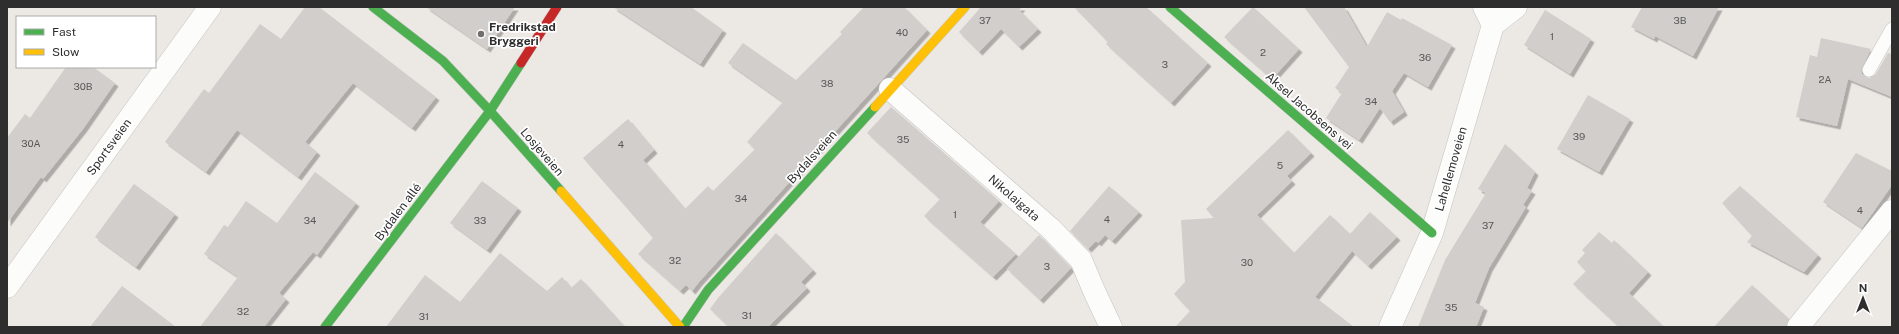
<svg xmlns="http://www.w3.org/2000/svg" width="1899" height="334" font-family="'Public Sans',sans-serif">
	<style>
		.building { fill: #d1cecb; filter: url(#shadow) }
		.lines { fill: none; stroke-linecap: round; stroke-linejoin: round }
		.lane-casing { stroke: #c5c4c5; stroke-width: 14 }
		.street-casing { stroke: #c5c4c5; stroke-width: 23 }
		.fast-casing { stroke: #c5c4c5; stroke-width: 10 }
		.slow-casing { stroke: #c5c4c5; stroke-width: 10 }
		.jam-casing { stroke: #c5c4c5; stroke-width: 10 }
		.lane { stroke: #fcfcfb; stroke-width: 13 }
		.street { stroke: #fcfcfb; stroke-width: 22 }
		.fast { stroke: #4caf50; stroke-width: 9 }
		.slow { stroke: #ffc107; stroke-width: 9 }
		.jam { stroke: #c62828; stroke-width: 9 }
		.poi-dot { fill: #706f6e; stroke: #fff; stroke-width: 1.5 }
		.labels { text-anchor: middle; stroke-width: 3.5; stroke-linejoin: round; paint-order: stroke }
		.number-label { font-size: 10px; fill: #585857 }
		.poi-label { font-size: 12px; font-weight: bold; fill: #2e2e2e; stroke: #fff; text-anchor: start }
		.street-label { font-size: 12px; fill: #2e2e2e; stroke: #fff }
	</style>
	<defs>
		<filter id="shadow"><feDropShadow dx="3.5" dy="3.5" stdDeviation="0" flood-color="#0004"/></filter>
	</defs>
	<rect width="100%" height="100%" fill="#ece8e4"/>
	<!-- building -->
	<path class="building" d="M 305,7 L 319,7 L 436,97 L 412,128 L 353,83 L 305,142 L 317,152 L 298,177 L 237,130 L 206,172 L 165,142 L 204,89 L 209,93 L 260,24 L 281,39 Z
		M 426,7 L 515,7 L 487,49 Z
		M 613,7 L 691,7 L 723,30 L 700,64 Z
		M 864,7 L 904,7 L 927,30 L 699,282 L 692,291 L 686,285 L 680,291 L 638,254 L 653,238 L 583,158 L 628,119 L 654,150 L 643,160 L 685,209 L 708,186 L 713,191 L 755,149 L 747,142 L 783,102 L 728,63 L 743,43 L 796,80 L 842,34 L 840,32 Z
		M 978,7 L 1022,7 L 1019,10 L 1038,29 L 1019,47 L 1001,29 L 979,52 L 959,32 L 974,15 L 980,8 Z
		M 1074,7 L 1146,7 L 1208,63 L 1171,103 L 1106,44 L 1108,42 Z
		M 1253,7 L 1299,49 L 1272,79 L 1224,37 Z
		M 1304,7 L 1344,7 L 1367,47 L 1387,12 L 1401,20 L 1402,18 L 1452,45 L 1428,87 L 1404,73 L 1392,91 L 1404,112 L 1390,122 L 1380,108 L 1359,140 L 1326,118 L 1342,93 L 1335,88 L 1349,67 Z
		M 1642,7 L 1719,7 L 1693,56 L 1655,36 L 1654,39 L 1631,27 Z
		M 1545,10 L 1591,39 L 1570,74 L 1524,45 Z
		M 1821,38 L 1871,49 L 1861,70 L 1862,74 L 1869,78 L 1876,74 L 1888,53 L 1892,54 L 1892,97 L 1848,79 L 1837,126 L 1796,117 L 1810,55 L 1817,57 Z
		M 66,67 L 93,67 L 115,83 L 83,129 L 43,179 L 41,177 L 7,223 L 7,138 L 25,114 L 30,118 Z
		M 1588,95 L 1630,119 L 1599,172 L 1557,149 Z
		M 891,107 L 999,201 L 980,222 L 1016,254 L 993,277 L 924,216 L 940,199 L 867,133 Z
		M 1288,130 L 1311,153 L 1287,176 L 1292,181 L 1257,215 L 1294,253 L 1330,215 L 1350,234 L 1370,212 L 1397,237 L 1368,266 L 1352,251 L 1315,297 L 1354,327 L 1175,327 L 1190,311 L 1174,294 L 1185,282 L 1181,220 L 1214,218 L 1206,209 Z
		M 1505,144 L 1535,172 L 1527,188 L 1532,191 L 1523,205 L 1526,207 L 1489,268 L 1475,303 L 1484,307 L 1476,327 L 1418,327 L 1445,260 L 1486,193 L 1478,189 Z
		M 1856,153 L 1892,171 L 1892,185 L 1862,228 L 1823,202 Z
		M 315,172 L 356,203 L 317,255 L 313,252 L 279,293 L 286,299 L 264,327 L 200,327 L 238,277 L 204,254 L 224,225 L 228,227 L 246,201 L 277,223 Z
		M 482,181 L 518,208 L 487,250 L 450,223 Z
		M 134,184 L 175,214 L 136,267 L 95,237 Z
		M 1109,186 L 1139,212 L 1112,241 L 1105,235 L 1098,243 L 1096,241 L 1088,249 L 1070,231 Z
		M 1740,186 L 1818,255 L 1804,272 L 1747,242 L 1752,236 L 1722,203 Z
		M 1599,232 L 1612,243 L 1614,240 L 1648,272 L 1629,293 L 1664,327 L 1619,327 L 1573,284 L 1586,271 L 1577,262 L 1585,253 L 1582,250 Z
		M 776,233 L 813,270 L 801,282 L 807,288 L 768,327 L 729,327 L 710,309 L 718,298 Z
		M 1039,235 L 1071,268 L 1040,300 L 1007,269 Z
		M 500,253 L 547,291 L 562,277 L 571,288 L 581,279 L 625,327 L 386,327 L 425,275 L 460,302 Z
		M 1752,285 L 1789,319 L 1786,327 L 1714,327 Z
		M 122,286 L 176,327 L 90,327 Z"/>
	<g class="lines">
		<defs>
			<path id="lane" d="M 1869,70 L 1892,29"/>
			<path id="street" d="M 1493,25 L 1516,7
				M 890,89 L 1051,229 L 1081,260 L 1095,293 L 1111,327
				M 7,287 L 210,7
				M 1390,327 L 1432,233 L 1493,25 L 1484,7
				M 1798,327 L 1892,211"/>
			<path id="fast" d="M 373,7 L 443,61 L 490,111 L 561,191
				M 1170,7 L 1432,233
				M 325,327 L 490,111 L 521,63
				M 683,327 L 708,290 L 875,107"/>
			<path id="slow" d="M 875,107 L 965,7
				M 561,191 L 680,327"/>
			<path id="jam" d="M 521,63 L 557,7"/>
		</defs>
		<!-- lane casing -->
		<use href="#lane" class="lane-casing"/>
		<!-- street casing -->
		<use href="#street" class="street-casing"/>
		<!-- fast casing -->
		<use href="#fast" class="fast-casing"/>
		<!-- slow casing -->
		<use href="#slow" class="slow-casing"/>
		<!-- jam casing -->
		<use href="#jam" class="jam-casing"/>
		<!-- lane -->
		<use href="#lane" class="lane"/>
		<!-- street -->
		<use href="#street" class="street"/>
		<!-- fast -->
		<use href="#fast" class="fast"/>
		<!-- slow -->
		<use href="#slow" class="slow"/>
		<!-- jam -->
		<use href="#jam" class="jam"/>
	</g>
	<!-- markers -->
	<circle class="poi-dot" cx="481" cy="34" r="4"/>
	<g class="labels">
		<!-- number labels -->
		<g class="number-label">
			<text x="985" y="24">37</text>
			<text x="1680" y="24">3B</text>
			<text x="902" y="36">40</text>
			<text x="1552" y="40">1</text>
			<text x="1263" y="56">2</text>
			<text x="1425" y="61">36</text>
			<text x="1165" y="68">3</text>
			<text x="1825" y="83">2A</text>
			<text x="827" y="87">38</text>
			<text x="83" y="90">30B</text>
			<text x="1371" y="105">34</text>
			<text x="1579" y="140">39</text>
			<text x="903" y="143">35</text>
			<text x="31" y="147">30A</text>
			<text x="621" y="148">4</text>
			<text x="1280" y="169">5</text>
			<text x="741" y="202">34</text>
			<text x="1860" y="214">4</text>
			<text x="955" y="218">1</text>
			<text x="1107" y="223">4</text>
			<text x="310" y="224">34</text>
			<text x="480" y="224">33</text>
			<text x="1488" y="229">37</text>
			<text x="675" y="264">32</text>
			<text x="1247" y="266">30</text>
			<text x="1047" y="270">3</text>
			<text x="1451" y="311">35</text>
			<text x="243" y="315">32</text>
			<text x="747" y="319">31</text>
			<text x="424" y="320">31</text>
		</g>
		<!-- poi labels -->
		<g class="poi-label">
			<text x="489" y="31">Fredrikstad<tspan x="489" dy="14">Bryggeri</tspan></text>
		</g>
		<!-- street labels -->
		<g class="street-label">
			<text transform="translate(1309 111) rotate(41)" y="4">Aksel Jacobsens vei</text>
			<text transform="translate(109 147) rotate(-54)" y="4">Sportsveien</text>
			<text transform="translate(542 152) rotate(49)" y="4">Losjeveien</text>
			<text transform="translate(812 157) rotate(-48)" y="4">Bydalsveien</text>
			<text transform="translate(1451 169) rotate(-74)" y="4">Lahellemoveien</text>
			<text transform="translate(1014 198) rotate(41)" y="4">Nikolaigata</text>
			<text transform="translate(398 212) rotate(-53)" y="4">Bydalen allé</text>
		</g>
	</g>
	<!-- border -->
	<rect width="1899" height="334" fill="none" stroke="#2e2e2e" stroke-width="16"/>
	<!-- legend -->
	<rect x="16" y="16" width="140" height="52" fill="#ffffff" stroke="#ababab"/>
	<rect x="24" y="29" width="20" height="6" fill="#4caf50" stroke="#ababab"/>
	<text x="52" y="36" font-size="12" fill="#2e2e2e">Fast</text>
	<rect x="24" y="49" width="20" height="6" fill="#ffc107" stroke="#ababab"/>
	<text x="52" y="56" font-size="12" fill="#2e2e2e">Slow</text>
	<!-- north arrow -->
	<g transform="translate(1863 298)" stroke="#ffffff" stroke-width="3" paint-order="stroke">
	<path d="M0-3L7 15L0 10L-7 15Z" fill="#2e2e2e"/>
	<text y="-6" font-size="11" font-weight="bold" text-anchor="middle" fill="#2e2e2e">N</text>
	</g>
</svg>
